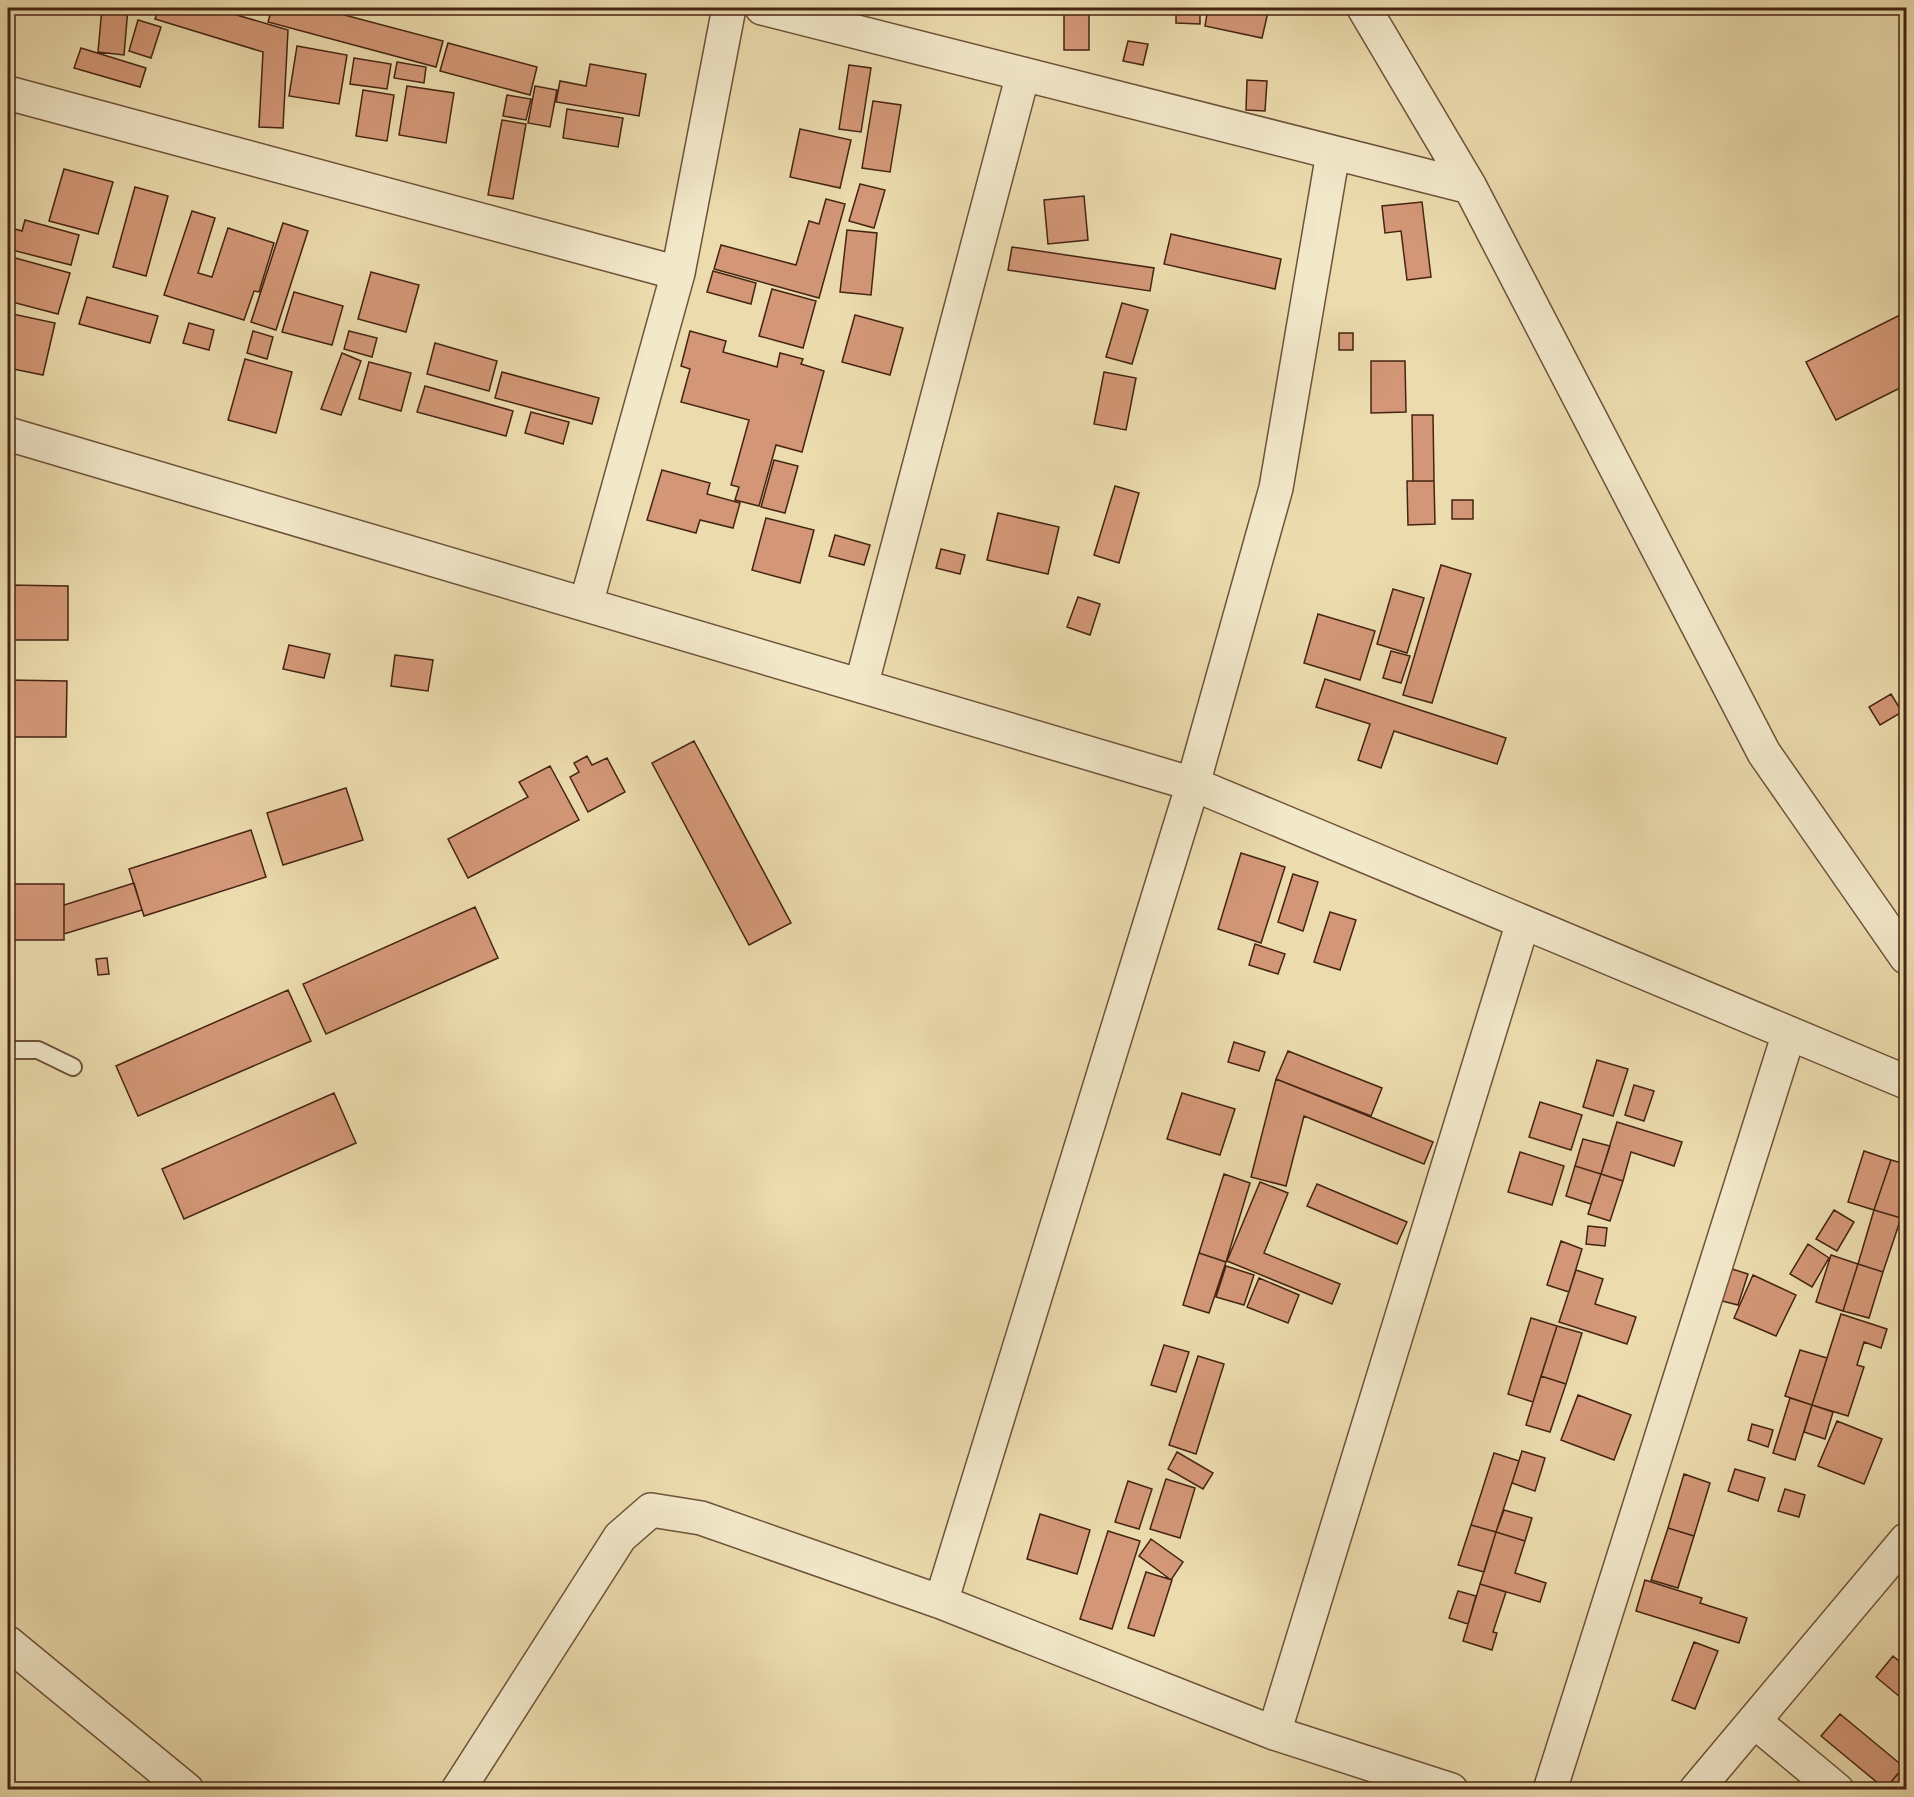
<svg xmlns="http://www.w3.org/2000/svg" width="1914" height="1797" font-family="Cardo,serif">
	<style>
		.building { fill: #d39777; stroke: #452412; stroke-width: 1.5 }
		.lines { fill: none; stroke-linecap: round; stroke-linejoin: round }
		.lane-casing { stroke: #6e5239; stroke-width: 20 }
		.street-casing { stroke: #6e5239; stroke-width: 36 }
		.lane { stroke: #f2e8ca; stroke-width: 16 }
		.street { stroke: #f2e8ca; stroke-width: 33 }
	</style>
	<rect width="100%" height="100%" fill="#ebdbad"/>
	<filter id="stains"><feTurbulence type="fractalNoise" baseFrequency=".00333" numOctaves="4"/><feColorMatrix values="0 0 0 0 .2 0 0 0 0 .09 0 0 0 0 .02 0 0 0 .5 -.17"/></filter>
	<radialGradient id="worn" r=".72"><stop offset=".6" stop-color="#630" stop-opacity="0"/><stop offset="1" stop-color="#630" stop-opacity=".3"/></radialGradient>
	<!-- building -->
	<path class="building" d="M 102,8 L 128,8 L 124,55 L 98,52 Z
		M 159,8 L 213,8 L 288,30 L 283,128 L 259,127 L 263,52 L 155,19 Z
		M 272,8 L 318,8 L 443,41 L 436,67 L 268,22 Z
		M 1064,8 L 1089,8 L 1089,50 L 1064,50 Z
		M 1176,8 L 1200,8 L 1200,24 L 1176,23 Z
		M 1208,8 L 1249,8 L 1268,12 L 1262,38 L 1205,26 Z
		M 138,20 L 161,27 L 151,58 L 129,51 Z
		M 1128,41 L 1148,44 L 1143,65 L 1123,61 Z
		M 448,43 L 537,67 L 530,95 L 440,71 Z
		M 297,46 L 347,55 L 339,104 L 289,96 Z
		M 81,48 L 146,68 L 140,87 L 74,68 Z
		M 354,58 L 391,64 L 387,89 L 350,84 Z
		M 397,62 L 426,67 L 424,83 L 394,78 Z
		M 590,64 L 646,74 L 639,116 L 556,102 L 560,81 L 586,86 Z
		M 849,65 L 871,68 L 861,132 L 839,129 Z
		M 1247,80 L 1267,81 L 1265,111 L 1246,110 Z
		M 407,86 L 454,93 L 446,143 L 399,135 Z
		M 535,86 L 557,90 L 550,127 L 528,123 Z
		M 363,90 L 394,95 L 387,141 L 356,136 Z
		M 507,95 L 531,99 L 526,120 L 503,116 Z
		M 873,101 L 901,105 L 890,172 L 862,168 Z
		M 567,109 L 623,118 L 618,147 L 563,138 Z
		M 502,120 L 526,124 L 513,199 L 488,195 Z
		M 800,129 L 851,140 L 840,188 L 790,177 Z
		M 64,169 L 113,182 L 98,234 L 49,221 Z
		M 860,184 L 885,190 L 874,228 L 849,221 Z
		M 135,187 L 168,196 L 146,276 L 113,267 Z
		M 1084,196 L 1088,240 L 1048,244 L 1044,200 Z
		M 826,199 L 845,204 L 819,298 L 714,269 L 721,245 L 796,265 L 809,221 L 819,224 Z
		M 1422,202 L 1431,277 L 1407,280 L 1401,231 L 1385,233 L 1382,206 Z
		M 192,211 L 215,218 L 198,273 L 212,277 L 228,228 L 274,243 L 259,292 L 254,291 L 244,320 L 164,295 Z
		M 25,220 L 79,235 L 71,265 L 8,249 L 8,227 L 22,231 Z
		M 283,223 L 308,231 L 276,330 L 251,322 Z
		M 847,230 L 877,233 L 871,295 L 840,292 Z
		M 1171,234 L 1281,259 L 1275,289 L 1164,264 Z
		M 1012,247 L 1154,268 L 1150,291 L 1008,270 Z
		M 8,256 L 70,273 L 58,314 L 8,301 Z
		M 713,271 L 756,283 L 751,304 L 707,292 Z
		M 371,272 L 419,285 L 406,332 L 358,319 Z
		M 772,289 L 816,301 L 803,348 L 759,336 Z
		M 294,292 L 343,306 L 332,345 L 282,332 Z
		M 87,297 L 158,316 L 150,343 L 79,324 Z
		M 1122,303 L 1148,310 L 1132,364 L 1106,357 Z
		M 1906,312 L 1906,385 L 1836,420 L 1806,362 Z
		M 8,313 L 55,323 L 43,375 L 8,368 Z
		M 855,315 L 903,328 L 890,375 L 842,362 Z
		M 189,323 L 214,330 L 209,350 L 183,343 Z
		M 253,331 L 273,337 L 267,359 L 247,353 Z
		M 349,331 L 377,338 L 372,357 L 344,349 Z
		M 690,331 L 726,341 L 723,352 L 777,367 L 780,353 L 803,359 L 801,364 L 824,371 L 802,452 L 776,445 L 759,506 L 735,500 L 739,487 L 731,485 L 749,420 L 681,402 L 690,369 L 681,366 Z
		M 1339,333 L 1353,333 L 1353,350 L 1339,350 Z
		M 435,343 L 497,361 L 489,391 L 427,374 Z
		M 342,353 L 361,361 L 341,415 L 321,409 Z
		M 245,359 L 292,372 L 276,433 L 228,420 Z
		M 1371,361 L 1405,361 L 1406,412 L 1371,413 Z
		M 369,362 L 411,373 L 401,411 L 359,399 Z
		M 502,372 L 599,398 L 592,424 L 495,398 Z
		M 1104,372 L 1136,378 L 1126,430 L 1094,424 Z
		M 425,386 L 513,411 L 506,436 L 417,412 Z
		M 531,412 L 569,422 L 563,444 L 525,433 Z
		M 1412,415 L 1433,415 L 1434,481 L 1413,481 Z
		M 774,460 L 798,466 L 785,513 L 761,507 Z
		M 662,470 L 710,483 L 707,494 L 740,503 L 733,528 L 700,520 L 696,533 L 647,520 Z
		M 1407,481 L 1434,481 L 1435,524 L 1408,525 Z
		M 1115,486 L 1139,493 L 1119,563 L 1094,555 Z
		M 1452,500 L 1473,500 L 1473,519 L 1452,519 Z
		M 998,513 L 1059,527 L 1048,574 L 987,560 Z
		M 766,518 L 814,530 L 800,583 L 752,570 Z
		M 835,535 L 870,545 L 864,565 L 829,556 Z
		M 941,549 L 965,555 L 960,574 L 936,568 Z
		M 1441,565 L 1471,574 L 1432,703 L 1403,695 Z
		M 8,585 L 68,586 L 68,640 L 8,640 Z
		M 1393,589 L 1424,598 L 1407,653 L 1377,644 Z
		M 1078,597 L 1100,604 L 1090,635 L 1067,627 Z
		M 1318,614 L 1375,631 L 1360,680 L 1304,663 Z
		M 289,645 L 330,654 L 324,678 L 283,669 Z
		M 1391,651 L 1410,656 L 1401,683 L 1383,678 Z
		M 395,655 L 433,660 L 428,691 L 391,686 Z
		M 1325,679 L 1506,738 L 1497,764 L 1394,731 L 1381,768 L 1358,760 L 1370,724 L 1316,707 Z
		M 8,680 L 67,681 L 66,737 L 8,737 Z
		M 1891,694 L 1902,712 L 1880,725 L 1869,707 Z
		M 694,741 L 791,923 L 749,945 L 652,763 Z
		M 587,756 L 592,765 L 607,758 L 625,792 L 588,812 L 570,777 L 579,772 L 574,763 Z
		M 550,766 L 579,820 L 468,878 L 448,839 L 528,797 L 519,782 Z
		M 346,788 L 363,840 L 283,865 L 267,813 Z
		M 251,830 L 266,877 L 144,916 L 129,869 Z
		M 1241,853 L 1285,867 L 1261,943 L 1218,929 Z
		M 1293,874 L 1318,882 L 1303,931 L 1278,922 Z
		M 134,883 L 142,910 L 64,934 L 64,905 Z
		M 8,884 L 64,884 L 64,940 L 8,940 Z
		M 475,907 L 498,958 L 326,1034 L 303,984 Z
		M 1330,912 L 1356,920 L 1340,970 L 1314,962 Z
		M 1255,944 L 1285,954 L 1278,974 L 1249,965 Z
		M 107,958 L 109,974 L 98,975 L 96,959 Z
		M 288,990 L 311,1041 L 138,1116 L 116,1066 Z
		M 1234,1042 L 1265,1052 L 1259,1071 L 1228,1062 Z
		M 1288,1051 L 1382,1088 L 1371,1116 L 1276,1079 Z
		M 1597,1060 L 1628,1069 L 1613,1116 L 1583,1107 Z
		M 1276,1079 L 1433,1142 L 1424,1164 L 1304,1116 L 1286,1186 L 1251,1177 Z
		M 1634,1085 L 1654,1091 L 1644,1121 L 1625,1115 Z
		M 334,1093 L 356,1143 L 184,1219 L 162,1169 Z
		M 1182,1093 L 1235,1109 L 1220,1155 L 1167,1139 Z
		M 1540,1102 L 1582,1115 L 1571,1150 L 1529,1137 Z
		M 1617,1122 L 1682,1142 L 1674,1166 L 1631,1152 L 1623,1181 L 1601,1174 Z
		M 1583,1139 L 1610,1146 L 1601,1174 L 1575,1166 Z
		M 1864,1151 L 1891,1160 L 1874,1210 L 1848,1202 Z
		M 1520,1152 L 1564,1166 L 1552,1205 L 1508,1192 Z
		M 1891,1160 L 1906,1164 L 1906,1199 L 1901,1218 L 1874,1210 Z
		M 1575,1166 L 1601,1174 L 1591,1204 L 1566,1196 Z
		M 1224,1174 L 1250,1183 L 1226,1262 L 1199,1253 Z
		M 1601,1174 L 1623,1181 L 1610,1221 L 1588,1214 Z
		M 1260,1182 L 1288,1193 L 1264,1253 L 1340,1284 L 1332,1304 L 1227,1261 Z
		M 1317,1184 L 1407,1222 L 1397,1244 L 1307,1206 Z
		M 1834,1210 L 1854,1222 L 1837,1251 L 1816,1239 Z
		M 1874,1210 L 1901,1218 L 1883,1272 L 1858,1264 Z
		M 1588,1226 L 1607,1228 L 1605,1246 L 1586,1244 Z
		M 1561,1241 L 1582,1249 L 1569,1292 L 1547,1285 Z
		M 1808,1244 L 1829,1258 L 1812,1287 L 1790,1274 Z
		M 1199,1253 L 1226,1262 L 1209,1313 L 1183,1305 Z
		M 1831,1255 L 1858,1264 L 1843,1311 L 1816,1302 Z
		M 1858,1264 L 1883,1272 L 1869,1318 L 1843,1311 Z
		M 1226,1266 L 1254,1275 L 1244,1305 L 1216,1297 Z
		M 1732,1269 L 1748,1274 L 1738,1305 L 1722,1301 Z
		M 1576,1270 L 1603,1279 L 1595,1304 L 1636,1317 L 1627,1344 L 1559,1322 Z
		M 1753,1275 L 1796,1295 L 1776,1336 L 1734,1318 Z
		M 1259,1278 L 1299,1295 L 1288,1323 L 1247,1307 Z
		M 1841,1314 L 1887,1329 L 1881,1348 L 1864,1342 L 1857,1365 L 1864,1367 L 1848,1416 L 1812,1405 Z
		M 1531,1318 L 1557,1326 L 1533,1402 L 1508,1394 Z
		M 1557,1326 L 1582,1333 L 1566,1384 L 1541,1376 Z
		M 1164,1345 L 1189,1352 L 1176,1392 L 1151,1385 Z
		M 1800,1350 L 1827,1358 L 1812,1405 L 1785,1396 Z
		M 1198,1356 L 1224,1364 L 1196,1454 L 1169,1445 Z
		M 1541,1376 L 1566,1384 L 1550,1432 L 1526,1425 Z
		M 1578,1395 L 1631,1415 L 1614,1460 L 1561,1440 Z
		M 1790,1398 L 1812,1405 L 1795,1460 L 1773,1453 Z
		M 1812,1405 L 1833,1412 L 1825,1439 L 1804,1432 Z
		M 1837,1421 L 1882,1439 L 1864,1484 L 1818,1466 Z
		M 1752,1424 L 1773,1430 L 1768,1447 L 1748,1440 Z
		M 1522,1451 L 1545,1458 L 1535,1491 L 1512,1483 Z
		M 1177,1452 L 1213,1473 L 1203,1489 L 1168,1469 Z
		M 1494,1453 L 1519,1461 L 1496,1532 L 1471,1525 Z
		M 1735,1469 L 1765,1478 L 1758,1501 L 1728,1491 Z
		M 1684,1474 L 1710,1483 L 1694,1536 L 1668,1528 Z
		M 1166,1479 L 1195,1488 L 1180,1538 L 1150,1529 Z
		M 1128,1481 L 1152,1489 L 1139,1529 L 1115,1522 Z
		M 1785,1489 L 1805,1495 L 1799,1517 L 1778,1511 Z
		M 1504,1510 L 1532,1518 L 1525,1541 L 1496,1532 Z
		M 1040,1514 L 1090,1530 L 1077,1574 L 1027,1559 Z
		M 1471,1525 L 1496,1532 L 1484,1572 L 1458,1565 Z
		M 1668,1528 L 1694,1536 L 1678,1588 L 1651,1580 Z
		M 1108,1531 L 1140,1541 L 1112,1629 L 1080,1619 Z
		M 1496,1532 L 1525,1541 L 1515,1573 L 1546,1583 L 1540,1602 L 1480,1584 Z
		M 1151,1539 L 1183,1562 L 1171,1580 L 1139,1556 Z
		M 1146,1572 L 1172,1580 L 1154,1636 L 1128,1628 Z
		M 1645,1580 L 1702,1598 L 1700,1603 L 1747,1618 L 1739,1643 L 1636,1611 Z
		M 1480,1584 L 1506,1592 L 1493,1632 L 1497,1633 L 1492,1650 L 1463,1641 Z
		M 1458,1591 L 1476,1596 L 1468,1624 L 1449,1618 Z
		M 1694,1642 L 1718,1651 L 1695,1709 L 1672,1700 Z
		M 1893,1656 L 1906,1667 L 1906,1702 L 1876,1677 Z
		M 1840,1714 L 1904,1767 L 1885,1789 L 1821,1736 Z
		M 1906,1764 L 1906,1790 L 1885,1790 L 1885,1789 Z"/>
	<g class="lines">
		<defs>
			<path id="lane" d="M 8,1050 L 38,1050 L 73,1067"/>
			<path id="street" d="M 762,8 L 1470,187
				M 1364,8 L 1470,187 L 1764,753 L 1906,957
				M 8,93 L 678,273
				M 8,434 L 1193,784 L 1906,1082
				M 586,604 L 678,273 L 729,8
				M 861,686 L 1023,74
				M 941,1602 L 1193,784 L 1276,488 L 1333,153
				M 8,1643 L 187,1790
				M 1754,1721 L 1837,1790
				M 1274,1733 L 1523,922
				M 458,1790 L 620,1537 L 651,1510 L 701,1518 L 941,1602 L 1274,1733 L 1451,1790
				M 1550,1790 L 1789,1033
				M 1696,1790 L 1906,1540"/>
		</defs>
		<!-- lane casing -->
		<use href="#lane" class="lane-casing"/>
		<!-- street casing -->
		<use href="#street" class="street-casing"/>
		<!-- lane -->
		<use href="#lane" class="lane"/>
		<!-- street -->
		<use href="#street" class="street"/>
	</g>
	<!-- margin -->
	<rect width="1914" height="1797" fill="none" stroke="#ebdbad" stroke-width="30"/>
	<rect x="9" y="9" width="1896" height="1779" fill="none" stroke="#452412" stroke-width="3"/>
	<rect x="15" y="15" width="1884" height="1767" fill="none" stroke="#452412" stroke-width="1.5"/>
	<rect width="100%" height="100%" filter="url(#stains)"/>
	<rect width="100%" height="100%" fill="url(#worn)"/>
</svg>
